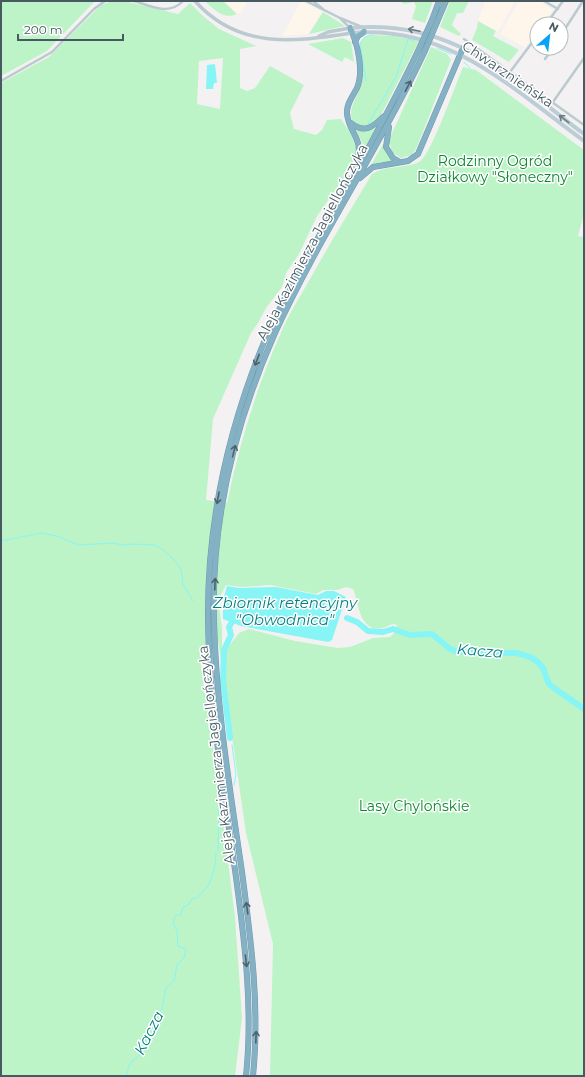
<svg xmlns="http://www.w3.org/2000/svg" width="585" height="1077" font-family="Montserrat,sans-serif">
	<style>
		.commercial { fill: #fef5eb }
		.green { fill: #bdf4c7; fill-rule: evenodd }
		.water { fill: #87f5f5 }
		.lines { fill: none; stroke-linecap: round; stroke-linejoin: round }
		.stream { stroke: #87f5f5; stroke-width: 1 }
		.river { stroke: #87f5f5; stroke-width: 6 }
		.motorway-casing { stroke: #709cb0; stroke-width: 6 }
		.minor { stroke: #bbcacf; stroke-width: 2.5 }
		.tertiary { stroke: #bbcacf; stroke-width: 3.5 }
		.secondary { stroke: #bccdd5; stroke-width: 4 }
		.motorway { stroke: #85b1c4; stroke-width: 5 }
		.motorway-bridge-casing { stroke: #709cb0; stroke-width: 6; stroke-linecap: butt }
		.motorway-bridge { stroke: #85b1c4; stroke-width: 5 }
		.oneway { stroke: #6a7c84 }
		.oneway2 { stroke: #4d636b }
		.labels { text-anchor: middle; stroke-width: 3; stroke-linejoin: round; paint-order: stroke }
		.street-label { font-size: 14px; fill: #475a61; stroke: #fff }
		.park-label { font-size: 14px; fill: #0e8631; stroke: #fff }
		.water-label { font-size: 15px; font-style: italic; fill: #068080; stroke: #fff }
	</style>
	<rect width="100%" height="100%" fill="#f4f1f2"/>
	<!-- commercial -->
	<path class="commercial" d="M 223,1 L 248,1 L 242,11 L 237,14 Z
		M 301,1 L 322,12 L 308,34 L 282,36 Z
		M 485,1 L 515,1 L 498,32 L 478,21 Z
		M 519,1 L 539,1 L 553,10 L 542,24 L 537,24 L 537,31 L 525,47 L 500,34 Z"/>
	<!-- green -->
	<path class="green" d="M 1,1 L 95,1 L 47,51 L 1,76 Z
		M 113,1 L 124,1 L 178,14 L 190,3 L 203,16 L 219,29 L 256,46 L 240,49 L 240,88 L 247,91 L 255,88 L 270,66 L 304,85 L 290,113 L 294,129 L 316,135 L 322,130 L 327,120 L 341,119 L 354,139 L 357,150 L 356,155 L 346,175 L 317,216 L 299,254 L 286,273 L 282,287 L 266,308 L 258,323 L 251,333 L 213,419 L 206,500 L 227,503 C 239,445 256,389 280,335 C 288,315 300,297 310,279 C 330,243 351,209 372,174 C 386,165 404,169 419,162 C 431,156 456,83 463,67 L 476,70 L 584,150 L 584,214 L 578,236 L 584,237 L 584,1076 L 270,1076 L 273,944 L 246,833 L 218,640 L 200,660 L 218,782 L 235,917 L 242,1018 L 235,1076 L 1,1076 L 1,83 L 49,57 L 101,5 ZM 223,58 L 220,109 L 197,104 L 199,61 ZM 226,585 L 242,587 L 270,585 L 316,594 L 323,590 L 337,590 L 346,587 L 353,589 C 359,603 359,633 383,628 C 387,627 390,624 395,624 L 397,625 L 394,633 L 390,637 L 373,638 L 350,647 L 338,648 L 295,641 L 249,629 L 239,633 L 225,651 L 222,650 L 222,628 L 218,601 Z
		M 205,1 L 223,1 L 237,14 C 224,20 214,10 205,1 Z
		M 433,1 L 425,23 L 412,19 L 416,6 L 414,2 L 404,4 L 401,2 Z
		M 450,1 L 469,1 L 463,13 L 457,13 L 452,25 L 461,34 L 459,36 L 440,27 Z
		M 323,12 L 345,26 L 309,34 Z
		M 478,21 L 496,31 L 493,36 L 519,50 L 509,62 L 472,40 L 477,28 Z
		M 373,35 L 393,36 L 419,41 L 380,117 L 368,127 C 334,122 361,96 363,77 C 364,66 361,54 360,43 L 365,37 Z
		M 343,38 L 351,42 L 354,62 L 345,57 L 342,62 L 308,44 Z
		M 431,47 L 447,54 L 451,60 L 449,65 L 417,147 L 412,155 L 401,158 L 392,152 L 389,140 Z
		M 354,127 L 363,131 L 376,128 L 363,151 L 362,142 Z
		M 383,144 L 387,154 L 393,162 L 381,162 L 371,165 Z"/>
	<!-- water -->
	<path class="water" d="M 215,64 L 217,83 L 214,83 L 213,89 L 206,89 L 207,65 Z
		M 227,586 L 239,588 L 276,587 L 318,595 L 326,591 L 334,591 L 346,597 L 332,640 L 328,642 L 241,626 L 223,619 L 223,600 Z"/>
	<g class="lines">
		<!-- stream -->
		<path class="stream" d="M 409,39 L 414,41
			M 437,48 L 451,54
			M 464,62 L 470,68
			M 366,81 L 360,43 L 365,37 L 372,35
			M 368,124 L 396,77 L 408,39
			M 1,541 L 41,533 L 56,536 L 79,545 L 113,543 L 123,545 L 134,544 L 154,545 L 164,550 L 177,563 L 181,569 L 183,584 L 193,601
			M 232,745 L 236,774 L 234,785
			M 218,851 L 219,797
			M 126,1076 L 130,1063 L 141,1054 L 138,1053 C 139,1046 146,1043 146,1037 L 151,1035 L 155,1028 L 153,1019 L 162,1009 L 166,988 L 174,981 L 177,965 L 184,958 L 186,949 L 178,946 L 177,931 L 173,923 L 176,915 L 181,915 L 183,907 L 188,905 L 193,898 L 196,899 L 209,885 L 215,866 L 216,852"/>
		<!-- river -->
		<path class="river" d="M 347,618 L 357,622 L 368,631 L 383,632 L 393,629 L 410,635 L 432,634 L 450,649 L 458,652 L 516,653 C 529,656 538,659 544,670
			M 545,674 L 549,684 L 554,688 L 584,709
			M 230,738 L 223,680 L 224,650 L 231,635 L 229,627 L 235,617"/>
		<defs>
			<path id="motorway" d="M 432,20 L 439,1
				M 437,22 L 446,1
				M 350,28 C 358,44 364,72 357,88 C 353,96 346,104 347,114 C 350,137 365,136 356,166
				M 355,42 L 358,36 L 364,32
				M 351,123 C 364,134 373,127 383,117
				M 389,127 L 386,147 L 393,158 L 400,162
				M 360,178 L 373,167 L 408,161 L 418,154 L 463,48
				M 246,1076 C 253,1009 245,944 236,877 C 224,792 209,706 208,620 C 207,526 227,434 262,347 C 282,299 309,254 335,208 C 364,157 392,105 418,51
				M 253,1076 C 260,1007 251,940 242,872 C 230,789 216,705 214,621 C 211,522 235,423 275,333 C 319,237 379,149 424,53"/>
		</defs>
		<!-- motorway casing -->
		<use href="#motorway" class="motorway-casing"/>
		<!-- minor -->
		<path class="minor" d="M 134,1 C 151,6 169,16 183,1
			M 306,1 L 340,18 L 362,27
			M 313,1 L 323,9
			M 544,1 L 558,9
			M 341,19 L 350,28
			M 546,24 L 563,1
			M 561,35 L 583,1
			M 464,39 L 584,125
			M 545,59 L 553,48
			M 510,72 L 537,36
			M 1,81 L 52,52 L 94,9 L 105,1
			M 553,102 L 584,58"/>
		<!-- tertiary -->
		<path class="tertiary" d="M 195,1 C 239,50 294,42 352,33
			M 319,36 L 328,32 L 350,28"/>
		<!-- secondary -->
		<path class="secondary" d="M 350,28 C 453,18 508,77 584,134
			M 352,33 C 447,24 513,89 584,141"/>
		<!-- motorway -->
		<use href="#motorway" class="motorway"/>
		<defs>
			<path id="motorway-bridge" d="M 418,51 L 432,20
				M 424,53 L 437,22"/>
		</defs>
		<!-- motorway-bridge casing -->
		<use href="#motorway-bridge" class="motorway-bridge-casing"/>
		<!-- motorway-bridge -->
		<use href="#motorway-bridge" class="motorway-bridge"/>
	</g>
	<!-- one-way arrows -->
	<defs><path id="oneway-shaft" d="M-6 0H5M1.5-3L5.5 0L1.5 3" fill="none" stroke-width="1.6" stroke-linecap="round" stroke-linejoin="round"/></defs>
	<g class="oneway">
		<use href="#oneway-shaft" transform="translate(414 30) rotate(-168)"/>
		<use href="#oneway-shaft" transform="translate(564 119) rotate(-142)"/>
	</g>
	<g class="oneway2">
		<use href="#oneway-shaft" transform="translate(408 86) rotate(-63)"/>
		<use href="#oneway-shaft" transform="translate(257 360) rotate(111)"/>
		<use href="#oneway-shaft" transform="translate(234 451) rotate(-76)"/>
		<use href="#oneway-shaft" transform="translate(218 498) rotate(100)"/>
		<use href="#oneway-shaft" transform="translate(215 584) rotate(-88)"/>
		<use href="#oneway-shaft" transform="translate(247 908) rotate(-98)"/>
		<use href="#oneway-shaft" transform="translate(246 961) rotate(84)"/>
		<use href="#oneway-shaft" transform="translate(256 1037) rotate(-88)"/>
	</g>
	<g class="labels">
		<!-- street labels -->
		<g class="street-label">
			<text transform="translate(508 74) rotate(34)" y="5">Chwarznieńska</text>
			<text transform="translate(312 242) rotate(-62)" y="5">Aleja Kazimierza Jagiellończyka</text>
			<text transform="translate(216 755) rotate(-97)" y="5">Aleja Kazimierza Jagiellończyka</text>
		</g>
		<!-- park labels -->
		<g class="park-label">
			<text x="495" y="166">Rodzinny Ogród<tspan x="495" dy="16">Działkowy "Słoneczny"</tspan></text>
			<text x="414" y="811">Lasy Chylońskie</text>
		</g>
		<!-- water labels -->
		<g class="water-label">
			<text x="285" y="608">Zbiornik retencyjny<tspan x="285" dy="17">"Obwodnica"</tspan></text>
			<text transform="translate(480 651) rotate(5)" y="5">Kacza</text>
			<text transform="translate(149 1033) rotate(-63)" y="5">Kacza</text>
		</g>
	</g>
	<!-- border -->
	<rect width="585" height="1077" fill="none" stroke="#475a61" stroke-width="4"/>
	<!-- north arrow -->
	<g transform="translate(549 36) rotate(28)"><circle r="19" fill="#ffffff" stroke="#b5bdc0"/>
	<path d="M0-3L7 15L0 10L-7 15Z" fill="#08a3f7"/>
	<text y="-6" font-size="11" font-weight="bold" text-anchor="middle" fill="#475a61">N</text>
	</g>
	<!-- scale -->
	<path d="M18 34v6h105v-6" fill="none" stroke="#475a61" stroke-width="2"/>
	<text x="24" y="34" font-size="12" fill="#475a61" stroke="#ffffff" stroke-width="3" paint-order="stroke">200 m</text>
</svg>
